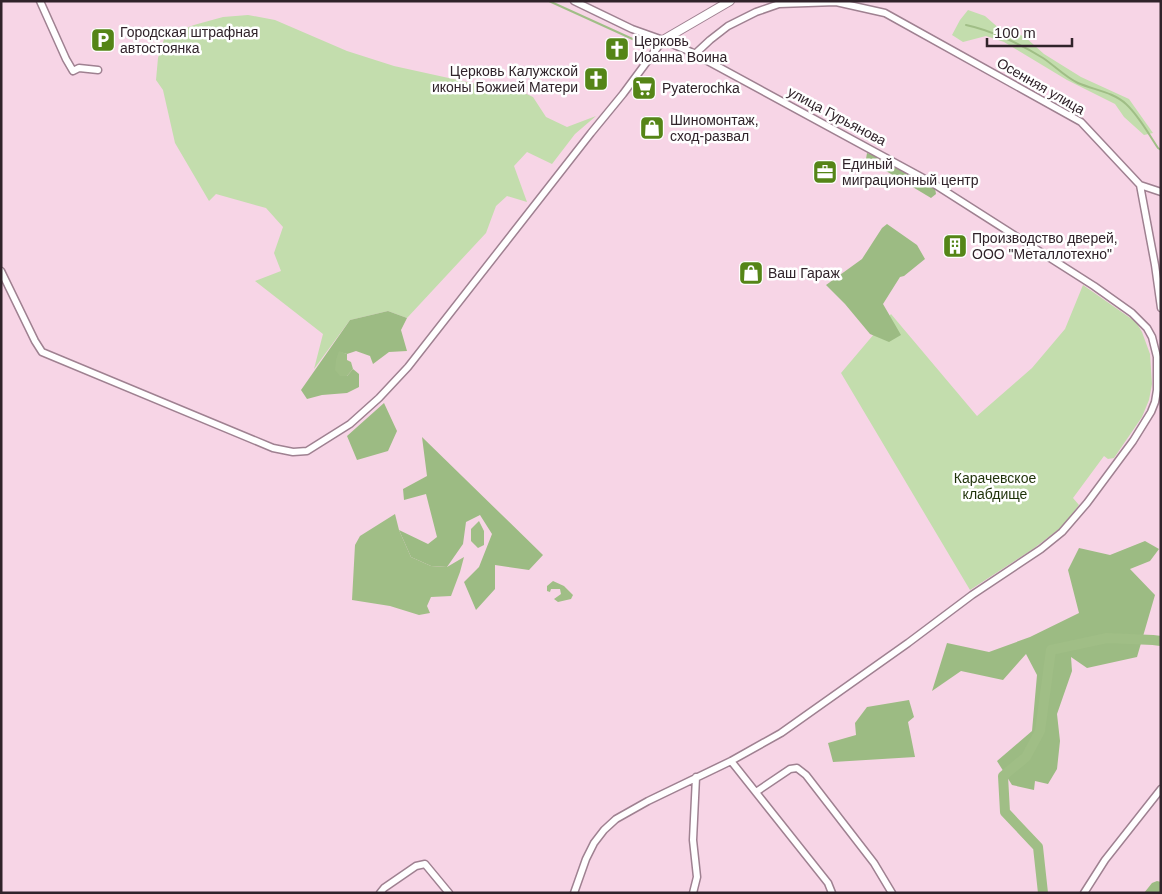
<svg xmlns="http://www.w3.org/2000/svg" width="1162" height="894" font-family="Helvetica,sans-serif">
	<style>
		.green { fill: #c3ddad }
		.forest { fill: #9cbb83 }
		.water { fill: #a0be86 }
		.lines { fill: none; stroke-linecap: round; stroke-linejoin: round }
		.stream { stroke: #a0be86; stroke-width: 2 }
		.river { stroke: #a0be86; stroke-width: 10 }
		.minor-casing { stroke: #9f8191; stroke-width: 9 }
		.major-casing { stroke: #9f8191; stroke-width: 10 }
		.minor { stroke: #fff; stroke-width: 6 }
		.major { stroke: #fff; stroke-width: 8 }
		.labels { text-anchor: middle; stroke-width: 5; stroke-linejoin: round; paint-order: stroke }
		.poi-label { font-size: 14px; fill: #30232a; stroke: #fff; text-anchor: start }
		.street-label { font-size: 14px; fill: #30232a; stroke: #fff }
		.park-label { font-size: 14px; fill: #1e3108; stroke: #fff }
	</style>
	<rect width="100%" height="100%" fill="#f7d5e6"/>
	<!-- green -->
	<path class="green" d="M 968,10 L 985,16 L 1001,30 L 1024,36 L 1044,54 L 1081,77 L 1129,99 L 1153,133 L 1144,135 L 1124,117 L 1115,104 L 1067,80 L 1004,42 L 986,36 L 963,42 L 952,35 L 960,20 Z
		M 248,15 L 275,20 L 347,51 L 394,66 L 485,86 L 508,85 L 533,97 L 546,117 L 567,127 L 596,116 L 575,134 L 552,164 L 527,152 L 514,166 L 527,202 L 507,196 L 496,206 L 486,233 L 407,318 L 388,311 L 350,320 L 314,369 L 323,334 L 255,281 L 281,271 L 274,253 L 283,227 L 266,208 L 216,194 L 209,201 L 175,143 L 163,90 L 156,80 L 158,58 L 165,36 L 194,25 L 223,17 Z
		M 1083,285 L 1136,322 L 1142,332 L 1150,354 L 1152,384 L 1149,400 L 1142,417 L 1114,458 L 1108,459 L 1104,456 L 1073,498 L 1079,505 L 1063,526 L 1033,549 L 970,590 L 841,373 L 891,314 L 977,416 L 1032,368 L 1065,329 Z"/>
	<!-- forest -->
	<path class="forest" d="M 867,153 L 873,155 L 935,188 L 936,194 L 931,198 L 866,159 Z
		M 887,224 L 917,245 L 925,259 L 904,276 L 900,277 L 883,304 L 901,335 L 889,342 L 870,334 L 845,304 L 826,285 L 862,259 L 882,228 Z
		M 388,311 L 407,318 L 401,330 L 407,351 L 389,352 L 373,364 L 370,356 L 356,351 L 347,354 L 339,352 L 340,376 L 347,376 L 353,369 L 359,374 L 359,387 L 347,393 L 322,395 L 307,399 L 301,390 L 350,320 Z
		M 384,403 L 397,431 L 388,451 L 357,460 L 347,436 Z
		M 422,437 L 543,555 L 529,570 L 495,565 L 495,589 L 476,610 L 464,582 L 479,567 L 492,534 L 480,515 L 466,522 L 463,544 L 447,567 L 431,566 L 411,557 L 399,530 L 428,544 L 437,537 L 426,494 L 404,500 L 403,489 L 427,476 Z
		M 1145,541 L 1159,549 L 1150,561 L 1130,569 L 1155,595 L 1137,657 L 1087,668 L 1071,657 L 1072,671 L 1057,714 L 1060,741 L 1057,769 L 1048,784 L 1035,781 L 1034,790 L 1012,785 L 997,761 L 1032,731 L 1037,675 L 1026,654 L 1003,680 L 961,671 L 932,691 L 947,643 L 989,652 L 1030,637 L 1079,613 L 1068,570 L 1079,548 L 1110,555 Z
		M 909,700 L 914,717 L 908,722 L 915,757 L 833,762 L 828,743 L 856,735 L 855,723 L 867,707 Z
		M 1157,881 L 1161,882 L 1161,893 L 1144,893 L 1152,883 Z"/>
	<!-- water -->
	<path class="water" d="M 339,351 L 347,354 L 347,360 L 351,362 L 353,369 L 347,376 L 340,376 L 335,370 L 336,360 Z
		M 395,514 L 399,530 L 411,557 L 431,566 L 447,567 L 464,557 L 460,572 L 451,596 L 431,597 L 427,606 L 430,613 L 419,615 L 390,606 L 352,600 L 355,545 L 360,536 Z
		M 479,521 L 484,531 L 484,545 L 478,548 L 471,541 L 471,529 Z
		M 553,581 L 564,586 L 573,595 L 571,599 L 558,602 L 554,599 L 561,594 L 560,589 L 551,589 L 550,592 L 547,591 L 547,586 Z"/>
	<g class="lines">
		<!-- stream -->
		<path class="stream" d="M 549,1 L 637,41
			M 966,25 C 990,30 1023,45 1043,58 C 1055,66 1065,77 1078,83 C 1094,90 1113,92 1126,104 C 1139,116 1148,133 1158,148 L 1161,150"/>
		<!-- river -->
		<path class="river" d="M 1043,893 L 1038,847 L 1005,812 L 1003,776 L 1026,757 L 1040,731 L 1051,650 L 1107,638 L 1153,640 L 1161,641"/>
		<defs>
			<path id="minor" d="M 40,1 L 66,59 L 73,71 L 79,68 L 98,70
				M 574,1 L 632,29 L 663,40 L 691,52 L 934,184 L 1094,286 L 1132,313 L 1147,328 L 1152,337 L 1157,357 L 1157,390 L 1155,402 L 1151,412 L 1133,441 L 1087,503 L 1062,532 L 1041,549 L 972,595 L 908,643 L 781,733 L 731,761 L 648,801 L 616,819 L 604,830 L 594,843 L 586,859 L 574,893
				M 695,54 L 710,40 L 728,26 L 756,12 L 779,4 L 836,2 L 885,13 L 1081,122 L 1140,185 L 1161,192
				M 1140,185 L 1155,265 L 1161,308
				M 1,271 L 35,341 L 42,352 L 273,448 L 293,452 L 307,451 L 350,424 L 379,398 L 408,367 L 591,133 L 623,94 L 663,40
				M 731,761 L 828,883 L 832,893
				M 756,792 L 790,769 L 797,768 L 806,775 L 874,863 L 892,893
				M 380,893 L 384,888 L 416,866 L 425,864 L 449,893
				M 693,893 L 697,877 L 693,840 L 696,777
				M 1084,893 L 1105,860 L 1161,789"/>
			<path id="major" d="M 663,40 L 730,1"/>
		</defs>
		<!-- minor casing -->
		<use href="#minor" class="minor-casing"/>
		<!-- major casing -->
		<use href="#major" class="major-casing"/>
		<!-- minor -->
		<use href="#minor" class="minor"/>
		<!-- major -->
		<use href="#major" class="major"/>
	</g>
	<!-- icons -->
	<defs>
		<symbol id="parking-square" viewBox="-11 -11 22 22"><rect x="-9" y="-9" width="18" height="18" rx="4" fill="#558517" stroke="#fff"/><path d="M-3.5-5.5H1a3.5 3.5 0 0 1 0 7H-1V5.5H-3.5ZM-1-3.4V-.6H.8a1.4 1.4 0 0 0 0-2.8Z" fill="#fff"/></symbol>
		<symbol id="church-square" viewBox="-11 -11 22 22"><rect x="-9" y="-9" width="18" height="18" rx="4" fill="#558517" stroke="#fff"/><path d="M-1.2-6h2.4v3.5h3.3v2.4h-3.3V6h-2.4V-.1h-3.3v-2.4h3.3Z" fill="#fff"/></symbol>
		<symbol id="supermarket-square" viewBox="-11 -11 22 22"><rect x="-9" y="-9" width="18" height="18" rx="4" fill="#558517" stroke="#fff"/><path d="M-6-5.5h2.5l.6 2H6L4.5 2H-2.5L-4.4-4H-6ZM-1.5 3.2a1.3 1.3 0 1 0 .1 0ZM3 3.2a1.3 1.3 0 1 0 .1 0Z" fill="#fff"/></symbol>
		<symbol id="shop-square" viewBox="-11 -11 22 22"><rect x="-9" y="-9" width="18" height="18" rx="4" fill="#558517" stroke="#fff"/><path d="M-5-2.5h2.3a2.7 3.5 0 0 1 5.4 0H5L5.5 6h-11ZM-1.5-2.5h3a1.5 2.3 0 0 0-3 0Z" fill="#fff"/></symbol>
		<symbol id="office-square" viewBox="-11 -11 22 22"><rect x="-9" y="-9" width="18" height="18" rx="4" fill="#558517" stroke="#fff"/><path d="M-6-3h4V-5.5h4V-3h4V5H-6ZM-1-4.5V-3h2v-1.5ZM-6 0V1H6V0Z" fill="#fff"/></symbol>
		<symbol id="building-square" viewBox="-11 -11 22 22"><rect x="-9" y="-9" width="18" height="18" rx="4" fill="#558517" stroke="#fff"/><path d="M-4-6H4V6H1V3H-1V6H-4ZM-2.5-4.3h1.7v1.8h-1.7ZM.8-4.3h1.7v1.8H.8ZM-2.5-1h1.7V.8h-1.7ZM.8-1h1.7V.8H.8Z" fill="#fff"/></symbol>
	</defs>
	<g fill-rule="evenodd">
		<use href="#parking-square" x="89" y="26" width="28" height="28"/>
		<use href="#church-square" x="603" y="35" width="28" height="28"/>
		<use href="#church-square" x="582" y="65" width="28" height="28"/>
		<use href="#supermarket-square" x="630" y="74" width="28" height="28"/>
		<use href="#shop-square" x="638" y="114" width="28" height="28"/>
		<use href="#office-square" x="811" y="158" width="28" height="28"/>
		<use href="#building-square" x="941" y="232" width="28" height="28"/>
		<use href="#shop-square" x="737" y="259" width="28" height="28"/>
	</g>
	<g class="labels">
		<!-- poi labels -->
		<g class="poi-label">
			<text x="120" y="37">Городская штрафная<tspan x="120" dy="16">автостоянка</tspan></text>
			<text x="634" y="46">Церковь<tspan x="634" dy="16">Иоанна Воина</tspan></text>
			<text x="578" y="76" text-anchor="end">Церковь Калужской<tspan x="578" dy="16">иконы Божией Матери</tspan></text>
			<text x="662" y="93">Pyaterochka</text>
			<text x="670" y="125">Шиномонтаж,<tspan x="670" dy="16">сход-развал</tspan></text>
			<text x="842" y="169">Единый<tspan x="842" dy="16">миграционный центр</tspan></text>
			<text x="972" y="243">Производство дверей,<tspan x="972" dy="16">ООО "Металлотехно"</tspan></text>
			<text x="768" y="278">Ваш Гараж</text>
		</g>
		<!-- street labels -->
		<g class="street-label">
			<text transform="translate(1041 86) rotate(30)" y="5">Осенняя улица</text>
			<text transform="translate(837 116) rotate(28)" y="5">улица Гурьянова</text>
		</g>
		<!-- park labels -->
		<g class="park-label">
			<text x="995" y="483">Карачевское<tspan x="995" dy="16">клабдище</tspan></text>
		</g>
	</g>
	<!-- border -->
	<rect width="1162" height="894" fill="none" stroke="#30232a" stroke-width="5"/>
	<!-- scale -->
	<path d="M987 38v8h85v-8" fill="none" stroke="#30232a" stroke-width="2.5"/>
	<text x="994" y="38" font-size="15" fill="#30232a" stroke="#ffffff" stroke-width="4" paint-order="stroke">100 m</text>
</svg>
